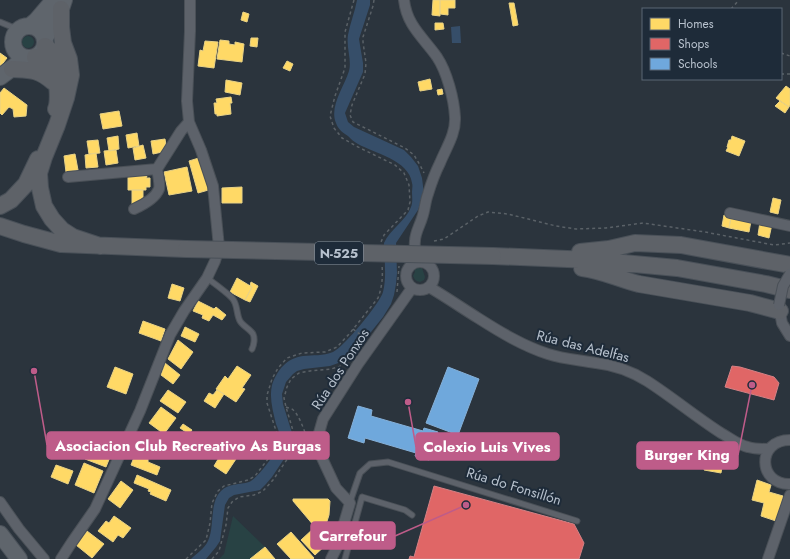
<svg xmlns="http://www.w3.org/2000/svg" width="790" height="559" font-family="Jost,sans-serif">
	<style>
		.green { fill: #284244 }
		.water { fill: #364e69 }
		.homes { fill: #ffd966; stroke: #e9d285 }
		.shops { fill: #e06666; stroke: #d48185 }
		.schools { fill: #6fa8dc; stroke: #85b0d8 }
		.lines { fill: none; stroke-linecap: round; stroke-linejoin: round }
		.service-casing { stroke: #4a5057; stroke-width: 7 }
		.minor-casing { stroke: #4a5057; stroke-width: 12 }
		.primary-casing { stroke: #4a5159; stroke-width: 18 }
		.trunk-casing { stroke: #495058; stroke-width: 18 }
		.path { stroke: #5a6167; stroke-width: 1.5; stroke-dasharray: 3 3; stroke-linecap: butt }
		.service { stroke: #5d626a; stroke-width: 5 }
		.minor { stroke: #5d626a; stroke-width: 10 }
		.primary { stroke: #5f656c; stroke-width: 16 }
		.trunk { stroke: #5e6268; stroke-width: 16 }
		.minor-bridge-casing { stroke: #4a5057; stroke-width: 12; stroke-linecap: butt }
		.trunk-bridge-casing { stroke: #495058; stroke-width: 18; stroke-linecap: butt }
		.minor-bridge { stroke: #5d626a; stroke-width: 10 }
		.trunk-bridge { stroke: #5e6268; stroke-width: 16 }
		.labels { text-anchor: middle; stroke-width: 4; stroke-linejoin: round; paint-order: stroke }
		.shield { fill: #1e2b39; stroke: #8994a1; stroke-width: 1 }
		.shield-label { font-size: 13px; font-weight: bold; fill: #b7c1cd }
		.street-label { font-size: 14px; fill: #b7c1cd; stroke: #1e2b39 }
		.leader { fill: none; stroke: #be5c89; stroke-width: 1.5 }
		.callout-dot { fill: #be5c89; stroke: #1e2b39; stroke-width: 1.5 }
		.callout { fill: #be5c89; stroke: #be5c89; stroke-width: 1.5 }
		.callout-label { font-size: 15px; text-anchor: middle; font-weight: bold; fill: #fff }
	</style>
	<rect width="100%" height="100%" fill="#2b343d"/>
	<!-- green -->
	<path class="green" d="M22 42a6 6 0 1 1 12 0a6 6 0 1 1-12 0Z
		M 414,265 L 418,265 L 422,268 L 425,277 L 424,280 L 420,282 C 416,281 415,280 413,276 L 415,272 L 413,267 Z
		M 233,516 L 265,547 L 250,559 L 219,559 L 224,554 Z"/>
	<!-- water -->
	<path class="water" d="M 357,0 L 370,0 L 370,5 L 359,39 L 363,63 L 363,72 L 345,113 L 348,122 L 354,127 L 404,150 L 411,157 L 418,166 L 422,178 L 424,194 L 418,210 L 396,243 L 397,273 L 396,284 L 394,295 L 391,304 L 383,317 L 363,342 L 344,361 L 330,366 L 304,369 L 297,371 L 293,374 L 286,382 L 282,394 L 283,404 L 292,433 L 293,440 L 292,445 L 290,450 L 272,477 L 266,484 L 260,490 L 234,495 L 229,498 L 225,505 L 220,541 L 216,547 L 206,559 L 191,559 C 196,554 205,548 208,541 C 215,526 209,503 221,491 C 228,483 240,485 249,482 C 258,478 276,453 280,444 C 281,437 279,431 276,424 C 273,411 269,398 272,385 C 277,370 287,358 303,356 C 313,355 323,356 333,352 C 344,347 380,303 383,292 C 387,276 384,259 384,243 C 390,229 406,221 411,207 C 413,202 412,197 412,192 C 412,189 413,186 412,183 C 409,160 374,153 358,144 C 354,142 351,139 348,136 C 343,133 338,129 336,123 C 329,107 344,87 349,71 C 352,60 346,47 348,35 C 350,23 355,12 357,0 Z
		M 460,26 L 461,43 L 452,43 L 451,27 Z"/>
	<!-- homes -->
	<path class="homes" d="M 433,0 L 440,0 L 440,16 L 432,15 Z
		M 440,0 L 455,0 L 455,8 L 448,8 L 448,15 L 440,14 Z
		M 509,3 L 514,3 L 518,25 L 513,26 Z
		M 243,12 L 249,14 L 247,22 L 241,20 Z
		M 435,23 L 443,23 L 444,29 L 435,30 Z
		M 251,38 L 258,38 L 257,47 L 250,46 Z
		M 220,40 L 229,41 L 229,44 L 235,45 L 235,42 L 244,44 L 242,62 L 217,59 Z
		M 205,41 L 218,42 L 214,68 L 198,66 L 200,50 L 203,51 Z
		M 0,53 L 7,58 L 0,67 Z
		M 287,61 L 293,64 L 290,71 L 283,68 Z
		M 430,79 L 432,89 L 420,91 L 418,82 Z
		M 226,80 L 242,83 L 240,95 L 225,92 Z
		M 786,86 L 790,89 L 790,105 L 789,107 L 776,98 Z
		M 4,88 L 27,105 L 26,116 L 14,117 L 13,109 L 9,107 L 2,115 L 0,113 L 0,93 Z
		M 442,89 L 443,94 L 438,95 L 437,90 Z
		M 231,97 L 232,103 L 230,103 L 231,114 L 217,116 L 217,114 L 215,114 L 214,103 L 217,103 L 216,99 Z
		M 780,101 L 789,107 L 785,113 L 775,106 Z
		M 119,111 L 122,126 L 103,129 L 100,114 Z
		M 137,133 L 139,146 L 128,148 L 126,135 Z
		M 118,136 L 119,149 L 109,151 L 107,138 Z
		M 732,136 L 745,141 L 739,156 L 726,151 L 728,147 L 727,147 L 729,140 L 731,140 Z
		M 165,139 L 167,151 L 153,154 L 151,141 Z
		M 98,140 L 100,153 L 89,154 L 87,141 Z
		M 143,145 L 146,158 L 135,160 L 133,148 Z
		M 116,150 L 118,163 L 106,165 L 104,151 Z
		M 96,153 L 98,167 L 86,168 L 85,155 Z
		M 75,154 L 78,170 L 66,172 L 64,156 Z
		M 202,157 L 212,189 L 198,193 L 189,161 Z
		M 187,167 L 192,191 L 169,195 L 164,172 Z
		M 128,176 L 147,176 L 146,178 L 150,178 L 150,187 L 146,187 L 146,190 L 128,190 Z
		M 242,187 L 242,203 L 222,203 L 222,188 Z
		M 132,190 L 143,190 L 143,201 L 138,204 L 132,204 Z
		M 773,198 L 781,200 L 778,214 L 770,212 Z
		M 724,215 L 731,217 L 729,228 L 722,226 Z
		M 731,217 L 751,221 L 749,232 L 729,228 Z
		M 760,222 L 772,224 L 769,238 L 758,235 Z
		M 237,278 L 252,287 L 245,300 L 230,292 Z
		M 251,282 L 258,286 L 250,302 L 245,300 L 252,287 L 250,286 Z
		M 172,284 L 184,288 L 180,301 L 168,298 Z
		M 198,301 L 214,309 L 216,307 L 226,315 L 222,320 L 213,315 L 209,321 L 202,318 L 203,315 L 193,311 Z
		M 143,321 L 165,329 L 161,341 L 139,333 Z
		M 185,327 L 199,334 L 195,342 L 181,336 Z
		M 178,340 L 193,352 L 181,369 L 168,359 Z
		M 165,363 L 180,375 L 173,384 L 161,375 Z
		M 237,366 L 251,375 L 242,388 L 245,389 L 236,402 L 216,389 L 225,376 L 228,379 Z
		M 115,367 L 133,374 L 126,394 L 107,387 Z
		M 168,390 L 186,402 L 178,413 L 160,401 Z
		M 217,390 L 224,394 L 215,408 L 204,401 L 209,393 L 213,395 Z
		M 161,407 L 176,418 L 164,434 L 149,423 Z
		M 183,424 L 192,430 L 189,434 L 180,428 Z
		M 94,434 L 116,442 L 106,467 L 85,459 Z
		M 218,447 L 236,459 L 226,474 L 214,466 L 220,456 L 214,452 Z
		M 136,452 L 145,455 L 144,457 L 148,459 L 148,462 L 160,467 L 157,475 L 131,465 Z
		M 707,453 L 724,456 L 721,473 L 704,470 Z
		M 84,463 L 103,471 L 94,493 L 75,485 Z
		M 56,465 L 73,471 L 68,484 L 51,477 Z
		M 137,475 L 171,490 L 166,501 L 150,494 L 151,492 L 148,491 L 149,489 L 134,483 Z
		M 757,480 L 771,485 L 769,492 L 783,496 L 781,505 L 783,506 L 779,522 L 761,516 L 764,503 L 752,500 Z
		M 121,481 L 133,490 L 120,508 L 108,499 Z
		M 293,499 L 328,499 L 330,501 L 329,515 L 323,534 L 320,533 L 293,501 Z
		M 114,516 L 131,528 L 123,538 L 118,535 L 113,542 L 98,531 L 106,521 L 109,523 Z
		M 314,528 L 328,543 L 315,555 L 301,540 Z
		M 87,531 L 104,544 L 92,558 L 76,545 Z
		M 291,532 L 314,558 L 313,559 L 291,559 L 277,544 Z
		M 265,547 L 275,559 L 250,559 Z"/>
	<!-- shops -->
	<path class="shops" d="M 732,366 L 740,367 L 774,377 L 779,383 L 774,400 L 725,387 Z
		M 434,486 L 574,524 L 584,543 L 579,559 L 409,559 L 410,556 L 414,557 Z"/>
	<!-- schools -->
	<path class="schools" d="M 448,367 L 479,379 L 458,435 L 426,423 Z
		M 358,406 L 372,410 L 371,416 L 423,431 L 424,428 L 438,432 L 429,460 L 415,456 L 416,453 L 365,438 L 364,443 L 348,438 Z"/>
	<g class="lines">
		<defs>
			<path id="service" d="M 0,22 L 12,27 L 16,32
				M 207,278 C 215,284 225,291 232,298 C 238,304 236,314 240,321 C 243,326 250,329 253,334 C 255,338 254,345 252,349
				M 350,502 L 360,473 L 370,464 L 388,462 L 577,521
				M 345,559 L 362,497 L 405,510 L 412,515"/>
			<path id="minor" d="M 404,0 C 407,26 423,37 437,57 C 447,72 454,99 455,117 C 456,134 446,148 440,163 C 435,173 431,184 428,194 C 425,202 425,210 422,218 C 420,225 415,233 415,241 C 414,247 416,253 416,259
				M 68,177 L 157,169 L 181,131 L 189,122
				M 134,209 C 143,205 155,199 159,189 C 160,185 158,174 157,169
				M 730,213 L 790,226
				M406 276a14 14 0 1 1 28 0a14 14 0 1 1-28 0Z
				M 429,287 C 446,297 462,308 478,318 C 500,332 523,346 548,354 C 563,359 580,360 596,363 C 614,365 631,371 647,381 C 672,397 696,417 721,433 C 730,438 738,445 748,447 C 755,449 762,449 769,449
				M 779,307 L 782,323 L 790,336
				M 790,440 C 756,440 758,485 790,484
				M 0,502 L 19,529 L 44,559
				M 61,559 L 72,542 L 95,509 L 140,411 L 170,335 L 184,311 L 207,278 L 215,261 L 219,248 L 218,237 L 213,186 L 201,150 L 189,122 L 187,101 L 190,31 L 190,0
				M 331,559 L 337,547 L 350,503 L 336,488 L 322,458 L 317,440 L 323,419 L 358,364 L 412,288
				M 768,559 L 790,495"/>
			<path id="primary" d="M 30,26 L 36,21 L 54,0
				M13 42a16 16 0 1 1 32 0a16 16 0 1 1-32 0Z
				M 45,38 L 61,9 L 64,0
				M 0,77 L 23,60
				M 0,534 L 19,559"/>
			<path id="trunk" d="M 61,9 L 61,27 L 63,43 L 69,59 L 71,75 L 66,98 L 57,125 L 44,157 L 39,173 L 40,188 L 44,206 L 52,219 L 62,230 L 73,237 L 100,246
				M 45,46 L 50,50 L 63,71 L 65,80
				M 35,57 C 39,60 52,71 54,74 C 58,80 59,102 56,109
				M 12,69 C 31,70 38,69 53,82
				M 0,206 L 11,200 L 26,184 L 38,159
				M 0,226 L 24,234 L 61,244 L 186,249
				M 580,252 L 609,249 L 635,243 L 681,245 L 790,265
				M 493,256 L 591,260 L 677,268 L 766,284 L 790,290
				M 582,268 C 601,270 619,279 639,284 L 750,303 L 780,311"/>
		</defs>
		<!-- service casing -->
		<use href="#service" class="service-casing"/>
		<!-- minor casing -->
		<use href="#minor" class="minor-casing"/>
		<!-- primary casing -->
		<use href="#primary" class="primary-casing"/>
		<!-- trunk casing -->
		<use href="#trunk" class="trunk-casing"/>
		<!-- path -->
		<path class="path" d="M 354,0 L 345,32 L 345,68 L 335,96 L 330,116 L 334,128 L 342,138 L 356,146 L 395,165 L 404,173 L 409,185 L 410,202 L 408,210 L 384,235 L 381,242
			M 374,0 L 373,6 L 363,37 L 363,42 L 366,63 L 365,74 L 352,105 L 350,115 L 353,122 L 405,148 L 414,155 L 420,165 L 424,173
			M 731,9 L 739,0
			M 781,53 L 790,56
			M 781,74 L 790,74
			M 434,241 L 444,239 L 478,216 L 488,212 L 508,214 L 556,226 L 576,229 L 606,228 L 643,223 L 705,232 L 774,245 L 790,243
			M 397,292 L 399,266
			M 353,329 L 365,338
			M 286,407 C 288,408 290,408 292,409 C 299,414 304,430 307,438
			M 186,559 L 206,540 L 210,523 L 212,503 L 218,491 L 224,486 L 248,480 L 255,476 L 271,455 L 277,444 L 278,437 L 267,403 L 267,395 L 272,379 L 278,368 L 287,358 L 302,353 L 325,352 L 337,347 L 350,333 L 378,298 C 382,287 383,277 382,265
			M 212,559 L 219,551 L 226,525 L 228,508 L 232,502 L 239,497 L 254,495 L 263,491 L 273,480 L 288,458 L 295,444 L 294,434 L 286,407 L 284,398 L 287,387 L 291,379 L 299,373 L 310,371 L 331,369 L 341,366 L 348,361"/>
		<!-- service -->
		<use href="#service" class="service"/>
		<!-- minor -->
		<use href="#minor" class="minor"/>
		<!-- primary -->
		<use href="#primary" class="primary"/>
		<!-- trunk -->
		<use href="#trunk" class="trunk"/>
		<defs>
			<path id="minor-bridge" d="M 779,305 L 783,286 L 790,274"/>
			<path id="trunk-bridge" d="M 186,249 L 493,256"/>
		</defs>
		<!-- minor-bridge casing -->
		<use href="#minor-bridge" class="minor-bridge-casing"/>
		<!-- trunk-bridge casing -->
		<use href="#trunk-bridge" class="trunk-bridge-casing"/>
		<!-- minor-bridge -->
		<use href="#minor-bridge" class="minor-bridge"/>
		<!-- trunk-bridge -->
		<use href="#trunk-bridge" class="trunk-bridge"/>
	</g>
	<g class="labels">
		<!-- shield labels -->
		<rect class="shield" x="315" y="242" width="48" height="22" rx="3"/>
		<g class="shield-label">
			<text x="339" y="258">N-525</text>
		</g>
		<!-- street labels -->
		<g class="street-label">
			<text transform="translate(583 346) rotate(14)" y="5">Rúa das Adelfas</text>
			<text transform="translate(340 369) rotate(-57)" y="5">Rúa dos Ponxos</text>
			<text transform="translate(514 486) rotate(17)" y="5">Rúa do Fonsillón</text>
		</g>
	</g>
	<!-- callouts -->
	<path class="leader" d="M34 371L47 445M408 402L416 447M752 385L738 455M466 505L395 536"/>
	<g class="callout-dot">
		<circle cx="34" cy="371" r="4"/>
		<circle cx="408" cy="402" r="4"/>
		<circle cx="752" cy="385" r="4"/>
		<circle cx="466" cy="505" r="4"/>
	</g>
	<g class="callout">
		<rect x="47" y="432" width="282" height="27" rx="4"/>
		<rect x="416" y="433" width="143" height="27" rx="4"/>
		<rect x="637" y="442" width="101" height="27" rx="4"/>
		<rect x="311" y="522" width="84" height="27" rx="4"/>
	</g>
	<g class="callout-label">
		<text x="188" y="451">Asociacion Club Recreativo As Burgas</text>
		<text x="487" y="452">Colexio Luis Vives</text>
		<text x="687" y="460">Burger King</text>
		<text x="353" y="541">Carrefour</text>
	</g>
	<!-- legend -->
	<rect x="642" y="8" width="140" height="72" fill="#1e2b39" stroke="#5b6774"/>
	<rect x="650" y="18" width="20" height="12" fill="#ffd966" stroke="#5b6774"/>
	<text x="678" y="28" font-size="12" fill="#b7c1cd">Homes</text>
	<rect x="650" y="38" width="20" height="12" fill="#e06666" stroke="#5b6774"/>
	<text x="678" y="48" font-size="12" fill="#b7c1cd">Shops</text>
	<rect x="650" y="58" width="20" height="12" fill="#6fa8dc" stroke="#5b6774"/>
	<text x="678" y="68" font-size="12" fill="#b7c1cd">Schools</text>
</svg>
